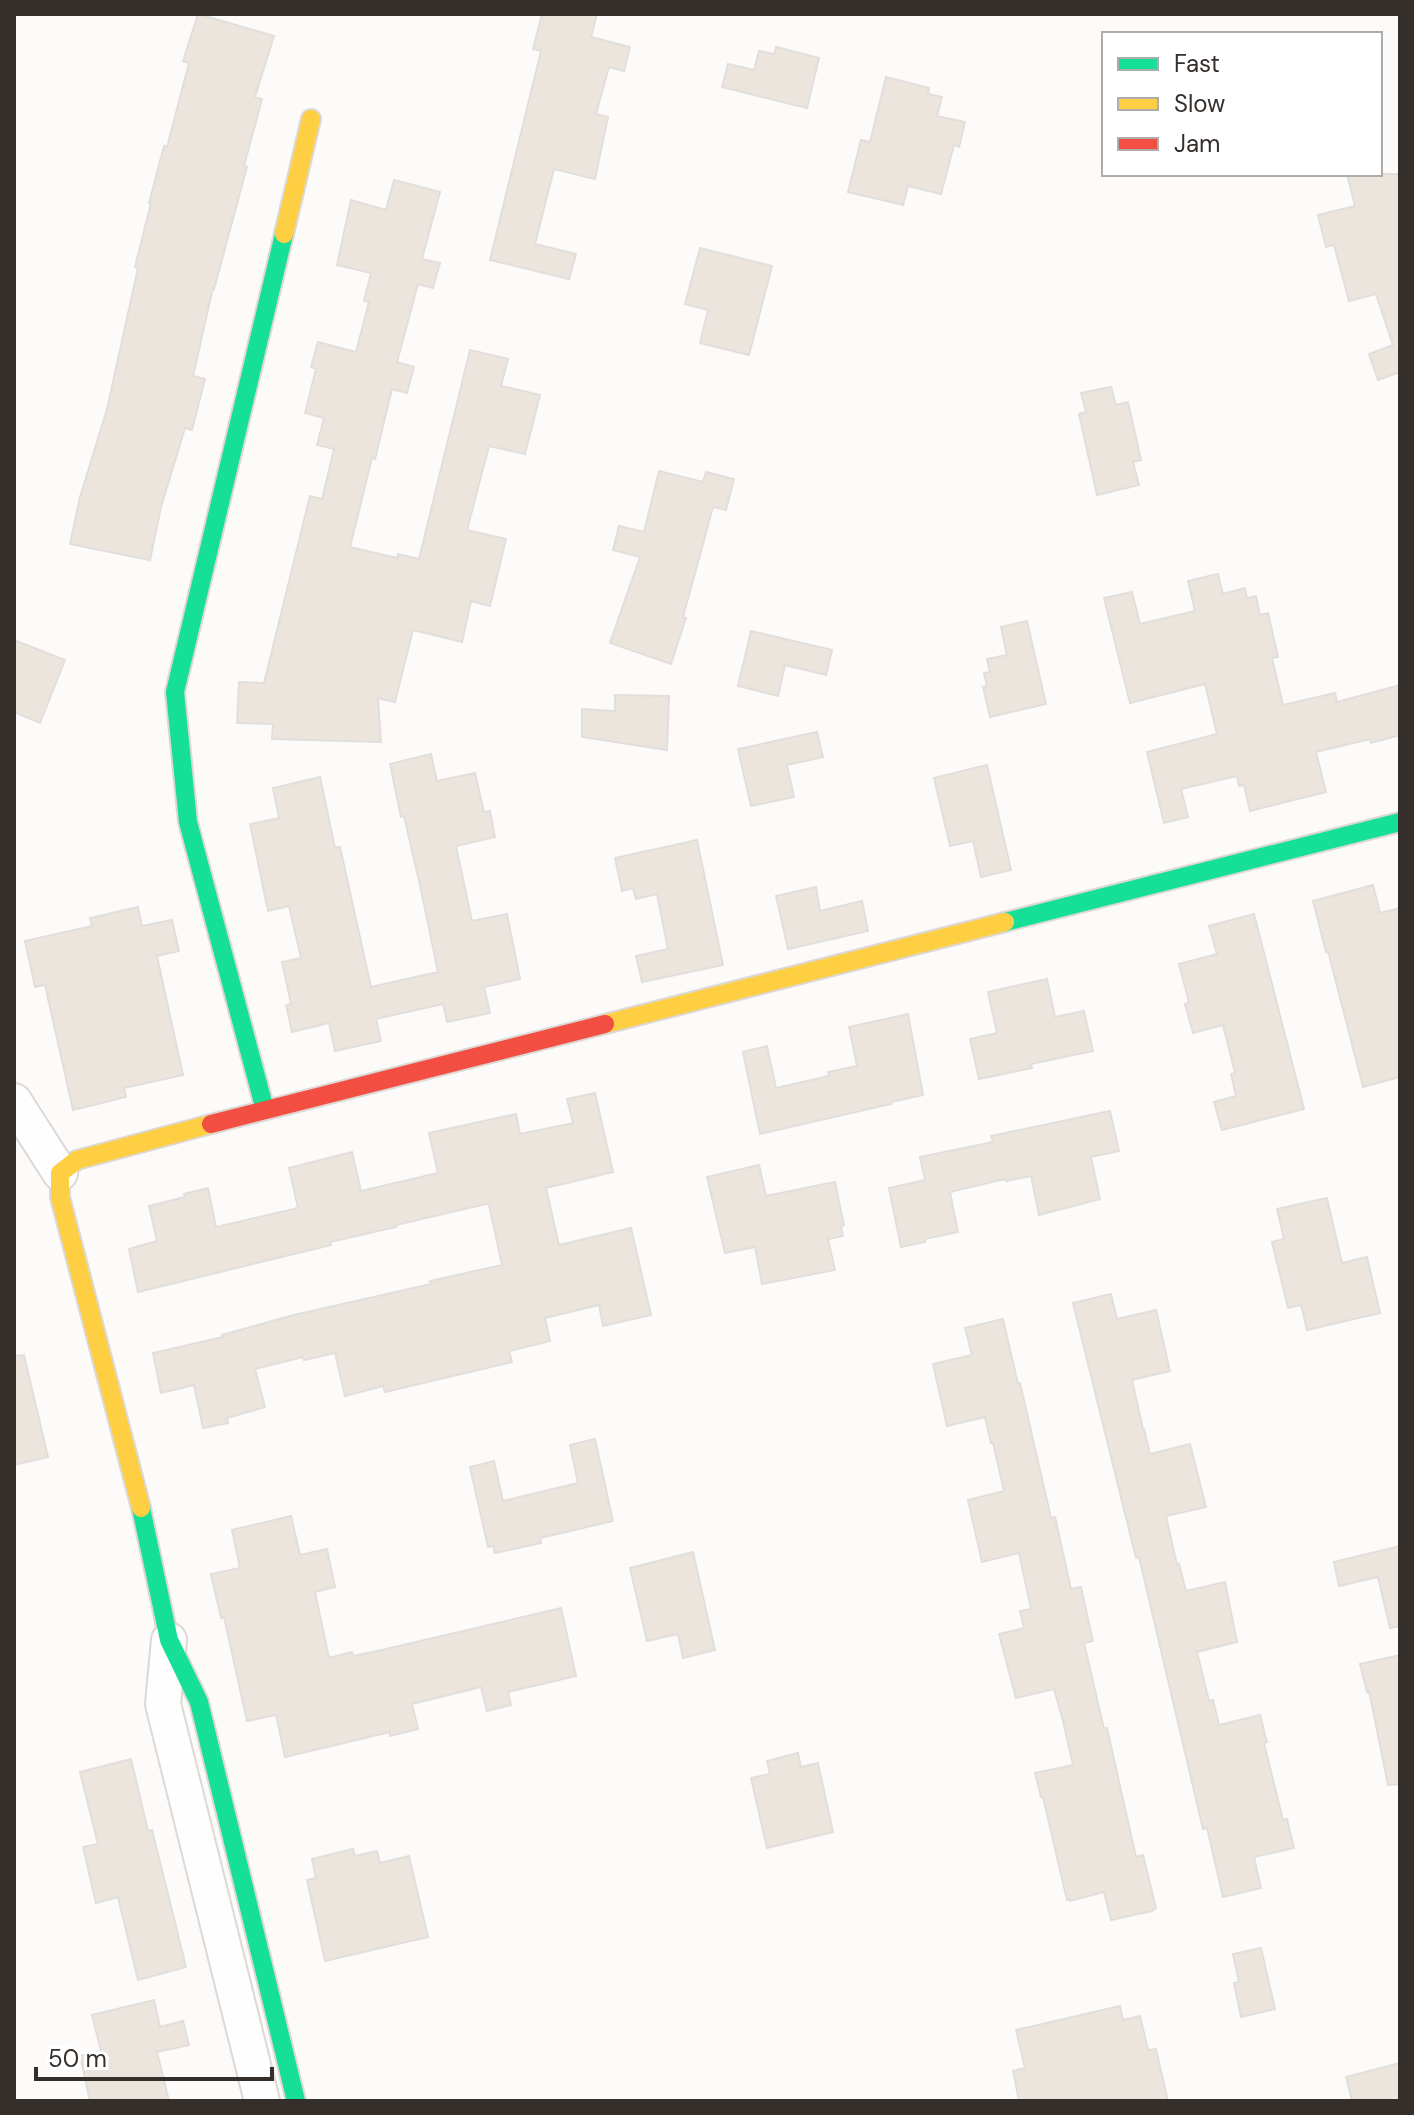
<svg xmlns="http://www.w3.org/2000/svg" width="1414" height="2115" font-family="'DM Sans',sans-serif">
	<style>
		.building { fill: #ece5dd; stroke: #e1dedb; stroke-width: 2 }
		.lines { fill: none; stroke-linecap: round; stroke-linejoin: round }
		.street-casing { stroke: #dcd8d5; stroke-width: 38 }
		.fast-casing { stroke: #dcd8d5; stroke-width: 22 }
		.slow-casing { stroke: #dcd8d5; stroke-width: 22 }
		.jam-casing { stroke: #dcd8d5; stroke-width: 22 }
		.street { stroke: #fffefe; stroke-width: 34 }
		.fast { stroke: #16e098; stroke-width: 18 }
		.slow { stroke: #ffcf43; stroke-width: 18 }
		.jam { stroke: #f24e42; stroke-width: 18 }
	</style>
	<rect width="100%" height="100%" fill="#fdfbf9"/>
	<!-- building -->
	<path class="building" d="M 198,14 L 274,36 L 255,97 L 262,99 L 244,166 L 247,167 L 214,289 L 213,288 L 193,376 L 205,379 L 192,430 L 185,428 L 161,507 L 150,560 L 70,544 L 80,497 L 107,409 L 138,268 L 135,267 L 151,203 L 149,203 L 164,146 L 167,147 L 189,63 L 183,61 Z
		M 542,14 L 597,14 L 591,37 L 630,47 L 624,71 L 609,67 L 596,114 L 608,117 L 595,179 L 554,169 L 535,244 L 576,254 L 569,279 L 490,260 L 541,51 L 533,49 Z
		M 776,47 L 819,58 L 807,108 L 722,87 L 728,64 L 754,70 L 759,51 L 774,54 Z
		M 886,77 L 929,88 L 928,94 L 942,97 L 937,116 L 965,122 L 959,147 L 954,145 L 941,194 L 908,186 L 903,205 L 848,192 L 861,140 L 870,142 Z
		M 1347,174 L 1400,174 L 1400,372 L 1378,380 L 1369,354 L 1393,345 L 1376,294 L 1349,301 L 1334,245 L 1326,247 L 1318,215 L 1355,206 Z
		M 394,180 L 440,192 L 422,259 L 440,263 L 433,288 L 418,284 L 397,362 L 414,367 L 407,393 L 392,389 L 375,459 L 372,458 L 350,547 L 397,558 L 398,554 L 419,559 L 470,350 L 508,359 L 501,386 L 540,395 L 525,454 L 489,446 L 467,530 L 506,539 L 490,606 L 471,601 L 462,642 L 413,630 L 395,702 L 378,698 L 381,742 L 272,739 L 273,724 L 237,723 L 239,682 L 264,683 L 310,496 L 322,499 L 334,449 L 317,445 L 324,418 L 305,413 L 316,369 L 311,367 L 318,342 L 356,352 L 369,302 L 364,301 L 371,273 L 337,265 L 351,200 L 386,210 Z
		M 700,248 L 772,266 L 749,355 L 700,343 L 708,310 L 685,304 Z
		M 1111,387 L 1116,405 L 1128,402 L 1141,460 L 1133,462 L 1139,485 L 1097,495 L 1079,414 L 1086,412 L 1081,393 Z
		M 659,471 L 703,482 L 706,472 L 734,479 L 726,510 L 713,507 L 683,617 L 686,618 L 671,664 L 610,643 L 640,557 L 613,550 L 619,526 L 644,532 Z
		M 1218,574 L 1223,594 L 1245,588 L 1247,598 L 1256,596 L 1260,615 L 1268,613 L 1278,657 L 1272,658 L 1283,705 L 1335,693 L 1337,702 L 1400,685 L 1400,735 L 1371,743 L 1370,739 L 1316,752 L 1326,792 L 1250,811 L 1244,785 L 1239,786 L 1237,776 L 1181,789 L 1188,817 L 1164,823 L 1147,752 L 1217,734 L 1205,684 L 1130,703 L 1104,598 L 1132,592 L 1140,624 L 1195,611 L 1188,581 Z
		M 1027,621 L 1046,704 L 990,717 L 983,687 L 987,686 L 984,673 L 990,672 L 987,659 L 1007,655 L 1001,627 Z
		M 751,631 L 832,650 L 826,675 L 785,665 L 778,696 L 738,686 Z
		M 14,640 L 65,660 L 40,723 L 14,712 Z
		M 615,695 L 669,696 L 667,750 L 582,737 L 582,709 L 615,711 Z
		M 817,732 L 823,757 L 787,765 L 794,797 L 751,806 L 738,749 Z
		M 431,754 L 437,781 L 475,773 L 484,812 L 490,811 L 495,837 L 456,846 L 472,921 L 507,914 L 520,979 L 484,987 L 490,1013 L 447,1022 L 443,1004 L 376,1019 L 381,1041 L 335,1051 L 329,1023 L 292,1032 L 286,1005 L 291,1004 L 282,962 L 301,958 L 289,906 L 268,911 L 250,824 L 279,818 L 273,788 L 320,777 L 335,848 L 340,847 L 371,987 L 438,972 L 420,885 L 404,816 L 401,817 L 390,764 Z
		M 987,765 L 1011,870 L 981,877 L 973,841 L 950,846 L 934,778 Z
		M 697,840 L 723,965 L 642,982 L 636,956 L 668,949 L 657,894 L 636,899 L 633,888 L 622,891 L 615,858 Z
		M 1373,885 L 1380,913 L 1400,908 L 1400,1077 L 1363,1087 L 1328,951 L 1326,952 L 1313,901 Z
		M 816,887 L 820,911 L 862,901 L 868,931 L 788,949 L 776,896 Z
		M 138,907 L 142,926 L 172,920 L 179,951 L 157,956 L 183,1075 L 124,1088 L 126,1097 L 73,1110 L 45,985 L 35,987 L 25,941 L 92,926 L 90,918 Z
		M 1254,914 L 1304,1109 L 1222,1130 L 1214,1102 L 1236,1096 L 1231,1074 L 1235,1073 L 1223,1025 L 1193,1033 L 1185,1004 L 1189,1002 L 1179,964 L 1217,954 L 1209,926 Z
		M 1047,979 L 1055,1017 L 1084,1011 L 1093,1051 L 1031,1064 L 1032,1068 L 979,1079 L 970,1039 L 997,1033 L 988,992 Z
		M 908,1014 L 923,1095 L 891,1102 L 891,1104 L 760,1134 L 743,1052 L 767,1046 L 776,1088 L 829,1076 L 828,1072 L 857,1066 L 849,1027 Z
		M 595,1093 L 613,1172 L 546,1188 L 559,1245 L 631,1228 L 651,1315 L 603,1326 L 599,1305 L 545,1318 L 550,1341 L 509,1351 L 512,1362 L 385,1392 L 383,1386 L 345,1396 L 335,1353 L 304,1360 L 303,1357 L 255,1369 L 265,1407 L 227,1418 L 228,1423 L 203,1428 L 194,1385 L 161,1393 L 153,1353 L 223,1337 L 222,1335 L 294,1315 L 431,1284 L 430,1281 L 502,1265 L 489,1205 L 486,1204 L 396,1225 L 396,1227 L 330,1242 L 331,1245 L 138,1292 L 129,1249 L 157,1241 L 149,1206 L 185,1197 L 184,1194 L 208,1188 L 216,1227 L 298,1208 L 289,1168 L 352,1152 L 361,1191 L 438,1173 L 429,1133 L 516,1114 L 520,1134 L 573,1123 L 567,1099 Z
		M 1110,1111 L 1119,1151 L 1091,1157 L 1100,1199 L 1039,1215 L 1031,1176 L 1006,1181 L 1005,1179 L 950,1192 L 958,1232 L 925,1239 L 925,1242 L 901,1247 L 889,1188 L 925,1180 L 920,1157 L 993,1142 L 991,1136 Z
		M 759,1165 L 766,1196 L 835,1182 L 844,1225 L 841,1226 L 843,1236 L 828,1239 L 835,1270 L 762,1284 L 755,1247 L 725,1253 L 707,1177 Z
		M 1327,1198 L 1342,1263 L 1367,1257 L 1380,1313 L 1307,1330 L 1301,1305 L 1288,1308 L 1272,1242 L 1284,1239 L 1277,1209 Z
		M 1111,1294 L 1117,1319 L 1156,1310 L 1170,1371 L 1132,1380 L 1143,1429 L 1144,1429 L 1150,1454 L 1190,1444 L 1206,1507 L 1166,1516 L 1177,1565 L 1179,1564 L 1186,1591 L 1225,1582 L 1237,1642 L 1197,1652 L 1209,1701 L 1213,1700 L 1219,1725 L 1260,1715 L 1267,1742 L 1264,1743 L 1283,1820 L 1287,1819 L 1294,1848 L 1254,1857 L 1261,1888 L 1223,1897 L 1207,1828 L 1203,1829 L 1139,1557 L 1136,1558 L 1073,1303 Z
		M 1003,1319 L 1018,1384 L 1020,1383 L 1051,1518 L 1055,1517 L 1071,1589 L 1081,1587 L 1093,1641 L 1084,1643 L 1104,1729 L 1107,1728 L 1136,1857 L 1143,1855 L 1156,1908 L 1152,1911 L 1111,1920 L 1104,1892 L 1070,1901 L 1070,1899 L 1067,1900 L 1043,1797 L 1041,1797 L 1035,1773 L 1073,1765 L 1062,1717 L 1054,1689 L 1016,1698 L 999,1634 L 1024,1628 L 1020,1611 L 1031,1609 L 1019,1553 L 982,1562 L 968,1500 L 1004,1491 L 993,1443 L 991,1443 L 985,1417 L 947,1426 L 933,1364 L 972,1355 L 965,1328 Z
		M 24,1355 L 48,1457 L 14,1465 L 14,1356 Z
		M 595,1439 L 613,1521 L 540,1538 L 541,1543 L 495,1553 L 493,1546 L 488,1547 L 470,1467 L 494,1461 L 503,1501 L 578,1483 L 570,1445 Z
		M 291,1516 L 300,1555 L 327,1549 L 335,1587 L 315,1592 L 329,1658 L 352,1652 L 353,1656 L 382,1650 L 561,1608 L 576,1676 L 508,1692 L 511,1705 L 487,1711 L 481,1687 L 412,1704 L 418,1729 L 390,1736 L 390,1732 L 285,1757 L 276,1715 L 247,1721 L 224,1617 L 221,1618 L 211,1574 L 240,1568 L 232,1530 Z
		M 1400,1546 L 1400,1626 L 1390,1628 L 1378,1577 L 1339,1586 L 1334,1562 Z
		M 693,1552 L 715,1650 L 683,1658 L 678,1634 L 647,1641 L 630,1568 Z
		M 1400,1655 L 1400,1784 L 1388,1785 L 1369,1691 L 1367,1692 L 1360,1664 Z
		M 798,1753 L 801,1767 L 818,1763 L 833,1832 L 767,1848 L 751,1778 L 770,1774 L 767,1761 Z
		M 131,1759 L 148,1831 L 152,1830 L 186,1967 L 138,1980 L 118,1897 L 96,1903 L 83,1847 L 98,1844 L 80,1772 Z
		M 353,1849 L 355,1856 L 377,1851 L 380,1863 L 409,1856 L 428,1937 L 325,1961 L 307,1880 L 316,1878 L 312,1859 Z
		M 1261,1948 L 1275,2009 L 1241,2017 L 1234,1983 L 1239,1982 L 1233,1954 Z
		M 154,2000 L 160,2027 L 183,2021 L 189,2045 L 157,2052 L 169,2101 L 90,2101 L 80,2056 L 101,2051 L 92,2015 Z
		M 1120,2006 L 1123,2020 L 1140,2016 L 1148,2050 L 1156,2049 L 1168,2101 L 1019,2101 L 1013,2071 L 1025,2068 L 1016,2030 Z
		M 1400,2063 L 1400,2101 L 1352,2101 L 1346,2077 Z"/>
	<g class="lines">
		<defs>
			<path id="street" d="M 14,1101 L 60,1173
				M 169,1640 L 163,1704 L 262,2101"/>
			<path id="fast" d="M 1005,922 L 1400,822
				M 265,1110 L 188,822 L 175,692 L 284,234
				M 141,1508 L 169,1640 L 199,1702 L 296,2101"/>
			<path id="slow" d="M 284,234 L 311,119
				M 605,1024 L 1005,922
				M 141,1508 L 60,1197 L 60,1173 L 77,1160 L 211,1124"/>
			<path id="jam" d="M 211,1124 L 605,1024"/>
		</defs>
		<!-- street casing -->
		<use href="#street" class="street-casing"/>
		<!-- fast casing -->
		<use href="#fast" class="fast-casing"/>
		<!-- slow casing -->
		<use href="#slow" class="slow-casing"/>
		<!-- jam casing -->
		<use href="#jam" class="jam-casing"/>
		<!-- street -->
		<use href="#street" class="street"/>
		<!-- fast -->
		<use href="#fast" class="fast"/>
		<!-- slow -->
		<use href="#slow" class="slow"/>
		<!-- jam -->
		<use href="#jam" class="jam"/>
	</g>
	<!-- border -->
	<rect width="1414" height="2115" fill="none" stroke="#352f2c" stroke-width="32"/>
	<!-- legend -->
	<rect x="1102" y="32" width="280" height="144" fill="#ffffff" stroke="#aeacab" stroke-width="2"/>
	<rect x="1118" y="58" width="40" height="12" fill="#16e098" stroke="#aeacab" stroke-width="2"/>
	<text x="1174" y="72" font-size="24" fill="#352f2c">Fast</text>
	<rect x="1118" y="98" width="40" height="12" fill="#ffcf43" stroke="#aeacab" stroke-width="2"/>
	<text x="1174" y="112" font-size="24" fill="#352f2c">Slow</text>
	<rect x="1118" y="138" width="40" height="12" fill="#f24e42" stroke="#aeacab" stroke-width="2"/>
	<text x="1174" y="152" font-size="24" fill="#352f2c">Jam</text>
	<!-- scale -->
	<path d="M36 2067v12h236v-12" fill="none" stroke="#352f2c" stroke-width="4"/>
	<text x="48" y="2067" font-size="24" fill="#352f2c" stroke="#ffffff" stroke-width="6" paint-order="stroke">50 m</text>
</svg>
